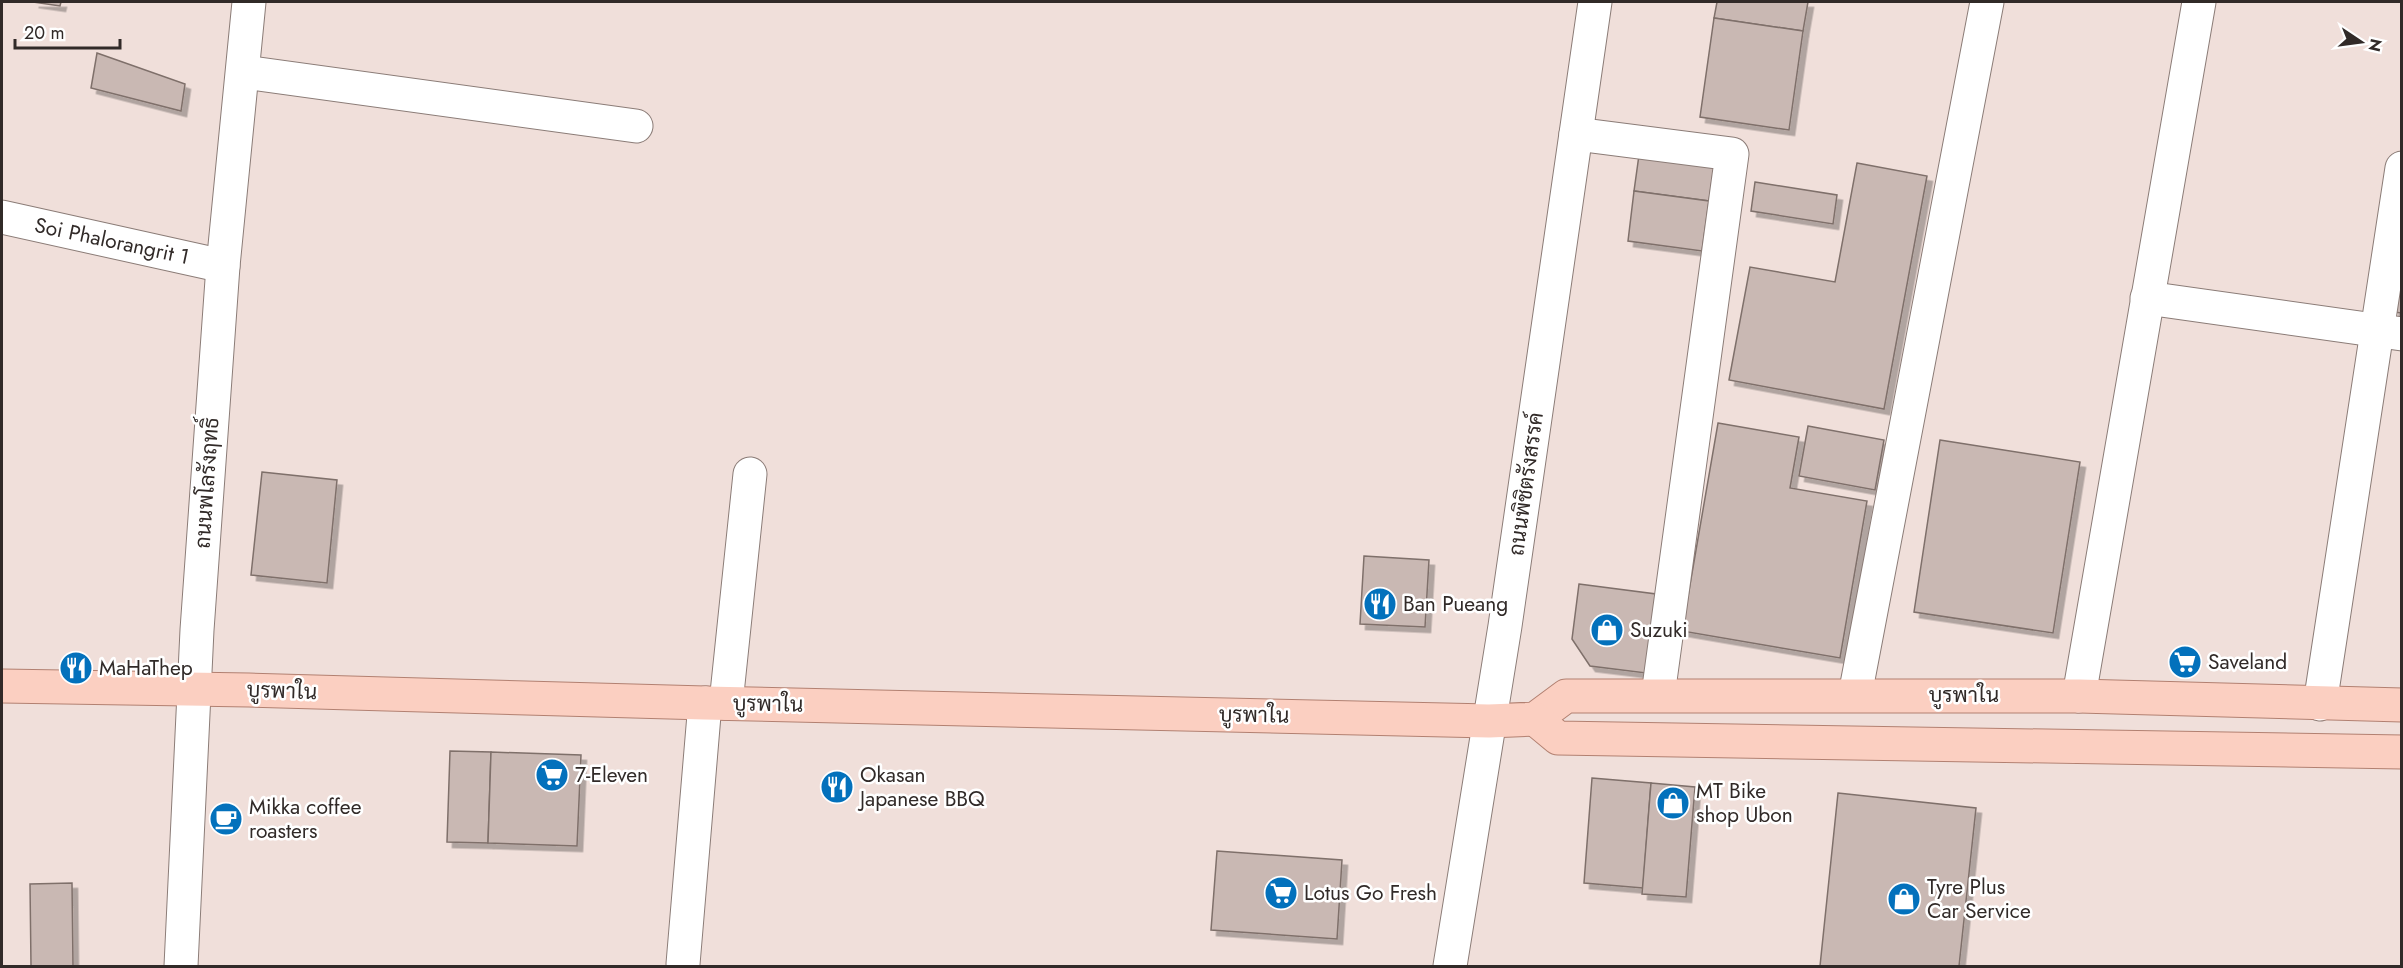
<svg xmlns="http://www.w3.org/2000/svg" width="2403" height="968" viewBox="0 0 2403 968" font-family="Jost,Sarabun,sans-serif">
	<defs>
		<filter id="shadow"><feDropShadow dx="5.5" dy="5.5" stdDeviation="0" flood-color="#0004"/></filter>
	</defs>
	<rect width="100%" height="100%" fill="#f0dfda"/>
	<g fill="#c9b8b3" stroke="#7f706b" stroke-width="1.5" filter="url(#shadow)">
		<path d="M 33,2 L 61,2 L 60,6 Z"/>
		<path d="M 1717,2 L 1808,2 L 1803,31 L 1714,18 Z"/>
		<path d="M 1714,18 L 1803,31 L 1789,130 L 1700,117 Z"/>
		<path d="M 97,53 L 185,84 L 181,111 L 91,88 Z"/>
		<path d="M 1639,155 L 1714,166 L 1709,201 L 1634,191 Z"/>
		<path d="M 1857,163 L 1927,176 L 1884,409 L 1729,380 L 1750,267 L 1835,282 Z"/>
		<path d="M 1755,182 L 1837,195 L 1833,224 L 1751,211 Z"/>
		<path d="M 1634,191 L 1709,201 L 1702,251 L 1628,241 Z"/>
		<path d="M 2402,259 L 2402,313 L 2393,312 Z"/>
		<path d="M 1718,423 L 1799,437 L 1790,488 L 1867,501 L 1840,658 L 1682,631 Z"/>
		<path d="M 1808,426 L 1884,440 L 1875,490 L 1799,476 Z"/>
		<path d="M 1940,440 L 2080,462 L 2053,633 L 1914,612 Z"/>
		<path d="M 262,472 L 337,480 L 327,583 L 251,575 Z"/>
		<path d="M 1364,556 L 1429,560 L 1425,627 L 1360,624 Z"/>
		<path d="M 1579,584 L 1656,594 L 1646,673 L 1590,666 L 1572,639 Z"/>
		<path d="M 450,751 L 491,752 L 488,843 L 447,842 Z"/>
		<path d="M 491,752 L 581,755 L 577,846 L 488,843 Z"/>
		<path d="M 1592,778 L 1651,783 L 1643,888 L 1584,883 Z"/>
		<path d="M 1651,783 L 1695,787 L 1686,897 L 1642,894 Z"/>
		<path d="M 1838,793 L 1976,808 L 1959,966 L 1820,966 Z"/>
		<path d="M 1217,851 L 1342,860 L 1337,939 L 1211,930 Z"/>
		<path d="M 72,883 L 73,966 L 31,966 L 30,884 Z"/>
	</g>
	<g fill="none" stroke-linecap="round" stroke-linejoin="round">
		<g stroke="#8b7c77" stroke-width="35">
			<g id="minor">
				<path d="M 244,72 L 636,126"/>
				<path d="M 1576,134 L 1732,154 L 1658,695"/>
				<path d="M 2,217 L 223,266"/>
				<path d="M 2147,298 L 2402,334"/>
				<path d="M 1855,695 L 1987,2"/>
				<path d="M 2079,696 L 2199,2"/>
				<path d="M 726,703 L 750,474"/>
				<path d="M 2320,704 L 2402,168"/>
				<path d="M 683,964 L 705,703"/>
				<path d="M 181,966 L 197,630 L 223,266 L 249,2"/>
				<path d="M 1450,966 L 1505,626 L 1595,2"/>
			</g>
		</g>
		<g stroke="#b28071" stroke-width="35">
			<g id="major">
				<path d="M 2,686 L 249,690 L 705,703 L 1489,721 L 1535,719 L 1566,696 L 2079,696 L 2402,705"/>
				<path d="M 1535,719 L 1558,738 L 2402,752"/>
			</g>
		</g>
		<use href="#minor" stroke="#fff" stroke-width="33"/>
		<use href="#major" stroke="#fbcfc1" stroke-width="33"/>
	</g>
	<defs>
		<g id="restaurant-disc" transform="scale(1.725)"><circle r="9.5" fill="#0371bc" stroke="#fff"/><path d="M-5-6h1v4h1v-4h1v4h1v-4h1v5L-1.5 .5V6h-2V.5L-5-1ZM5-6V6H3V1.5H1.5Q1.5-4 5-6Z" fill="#fff"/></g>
		<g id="shop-disc" transform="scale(1.725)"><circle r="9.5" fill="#0371bc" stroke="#fff"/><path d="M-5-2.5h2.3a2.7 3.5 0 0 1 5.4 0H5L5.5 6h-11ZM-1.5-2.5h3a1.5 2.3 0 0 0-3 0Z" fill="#fff"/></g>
		<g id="supermarket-disc" transform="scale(1.725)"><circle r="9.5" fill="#0371bc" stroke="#fff"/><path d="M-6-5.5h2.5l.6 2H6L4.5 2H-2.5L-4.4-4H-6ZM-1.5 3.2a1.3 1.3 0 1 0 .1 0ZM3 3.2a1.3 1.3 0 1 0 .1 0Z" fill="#fff"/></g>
		<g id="cafe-disc" transform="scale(1.725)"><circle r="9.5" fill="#0371bc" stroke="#fff"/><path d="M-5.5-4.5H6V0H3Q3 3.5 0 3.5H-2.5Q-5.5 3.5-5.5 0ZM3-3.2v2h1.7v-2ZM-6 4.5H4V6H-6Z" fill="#fff"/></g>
	</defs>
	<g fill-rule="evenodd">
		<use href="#restaurant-disc" x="1380" y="604"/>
		<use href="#shop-disc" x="1607" y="630"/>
		<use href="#supermarket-disc" x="2185" y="662"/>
		<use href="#restaurant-disc" x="76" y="668"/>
		<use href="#supermarket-disc" x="552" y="775"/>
		<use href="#restaurant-disc" x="837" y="787"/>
		<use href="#shop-disc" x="1673" y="803"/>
		<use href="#cafe-disc" x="226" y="819"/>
		<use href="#supermarket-disc" x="1281" y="893"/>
		<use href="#shop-disc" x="1904" y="899"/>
	</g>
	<g text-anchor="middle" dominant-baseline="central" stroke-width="5" stroke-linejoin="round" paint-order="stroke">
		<g font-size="21" fill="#312a28" stroke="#fff">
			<text transform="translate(112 241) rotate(12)">Soi Phalorangrit 1</text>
			<text transform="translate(207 483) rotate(-86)">ถนนพโลรังฤทธิ์</text>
			<text transform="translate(1526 484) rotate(-82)">ถนนพิชิตรังสรรค์</text>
			<text transform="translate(282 691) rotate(2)">บูรพาใน</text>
			<text x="1964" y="695">บูรพาใน</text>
			<text transform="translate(768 704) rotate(1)">บูรพาใน</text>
			<text transform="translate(1254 715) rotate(1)">บูรพาใน</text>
		</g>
		<g font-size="21" fill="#312a28" stroke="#fff" text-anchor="start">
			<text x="1403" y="604">Ban Pueang</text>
			<text x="1630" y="630">Suzuki</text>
			<text x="2208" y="662">Saveland</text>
			<text x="99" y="668">MaHaThep</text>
			<text x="575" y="775">7-Eleven</text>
			<text x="860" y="775">Okasan<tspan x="860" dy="24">Japanese BBQ</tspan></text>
			<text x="1696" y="791">MT Bike<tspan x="1696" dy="24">shop Ubon</tspan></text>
			<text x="249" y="807">Mikka coffee<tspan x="249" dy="24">roasters</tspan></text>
			<text x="1927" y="887">Tyre Plus<tspan x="1927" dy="24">Car Service</tspan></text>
			<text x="1304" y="893">Lotus Go Fresh</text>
		</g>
	</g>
	<rect width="2403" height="968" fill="none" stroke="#312a28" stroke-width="6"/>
	<g transform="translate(2361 42) rotate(103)" stroke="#ffffff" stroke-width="4.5" paint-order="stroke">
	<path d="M0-4.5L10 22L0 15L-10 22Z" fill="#312a28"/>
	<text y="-9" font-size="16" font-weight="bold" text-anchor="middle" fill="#312a28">N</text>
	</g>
	<path d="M15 39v9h105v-9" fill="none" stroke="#312a28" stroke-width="3"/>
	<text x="24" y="39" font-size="18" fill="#312a28" stroke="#ffffff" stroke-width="4.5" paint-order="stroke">20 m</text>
</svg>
